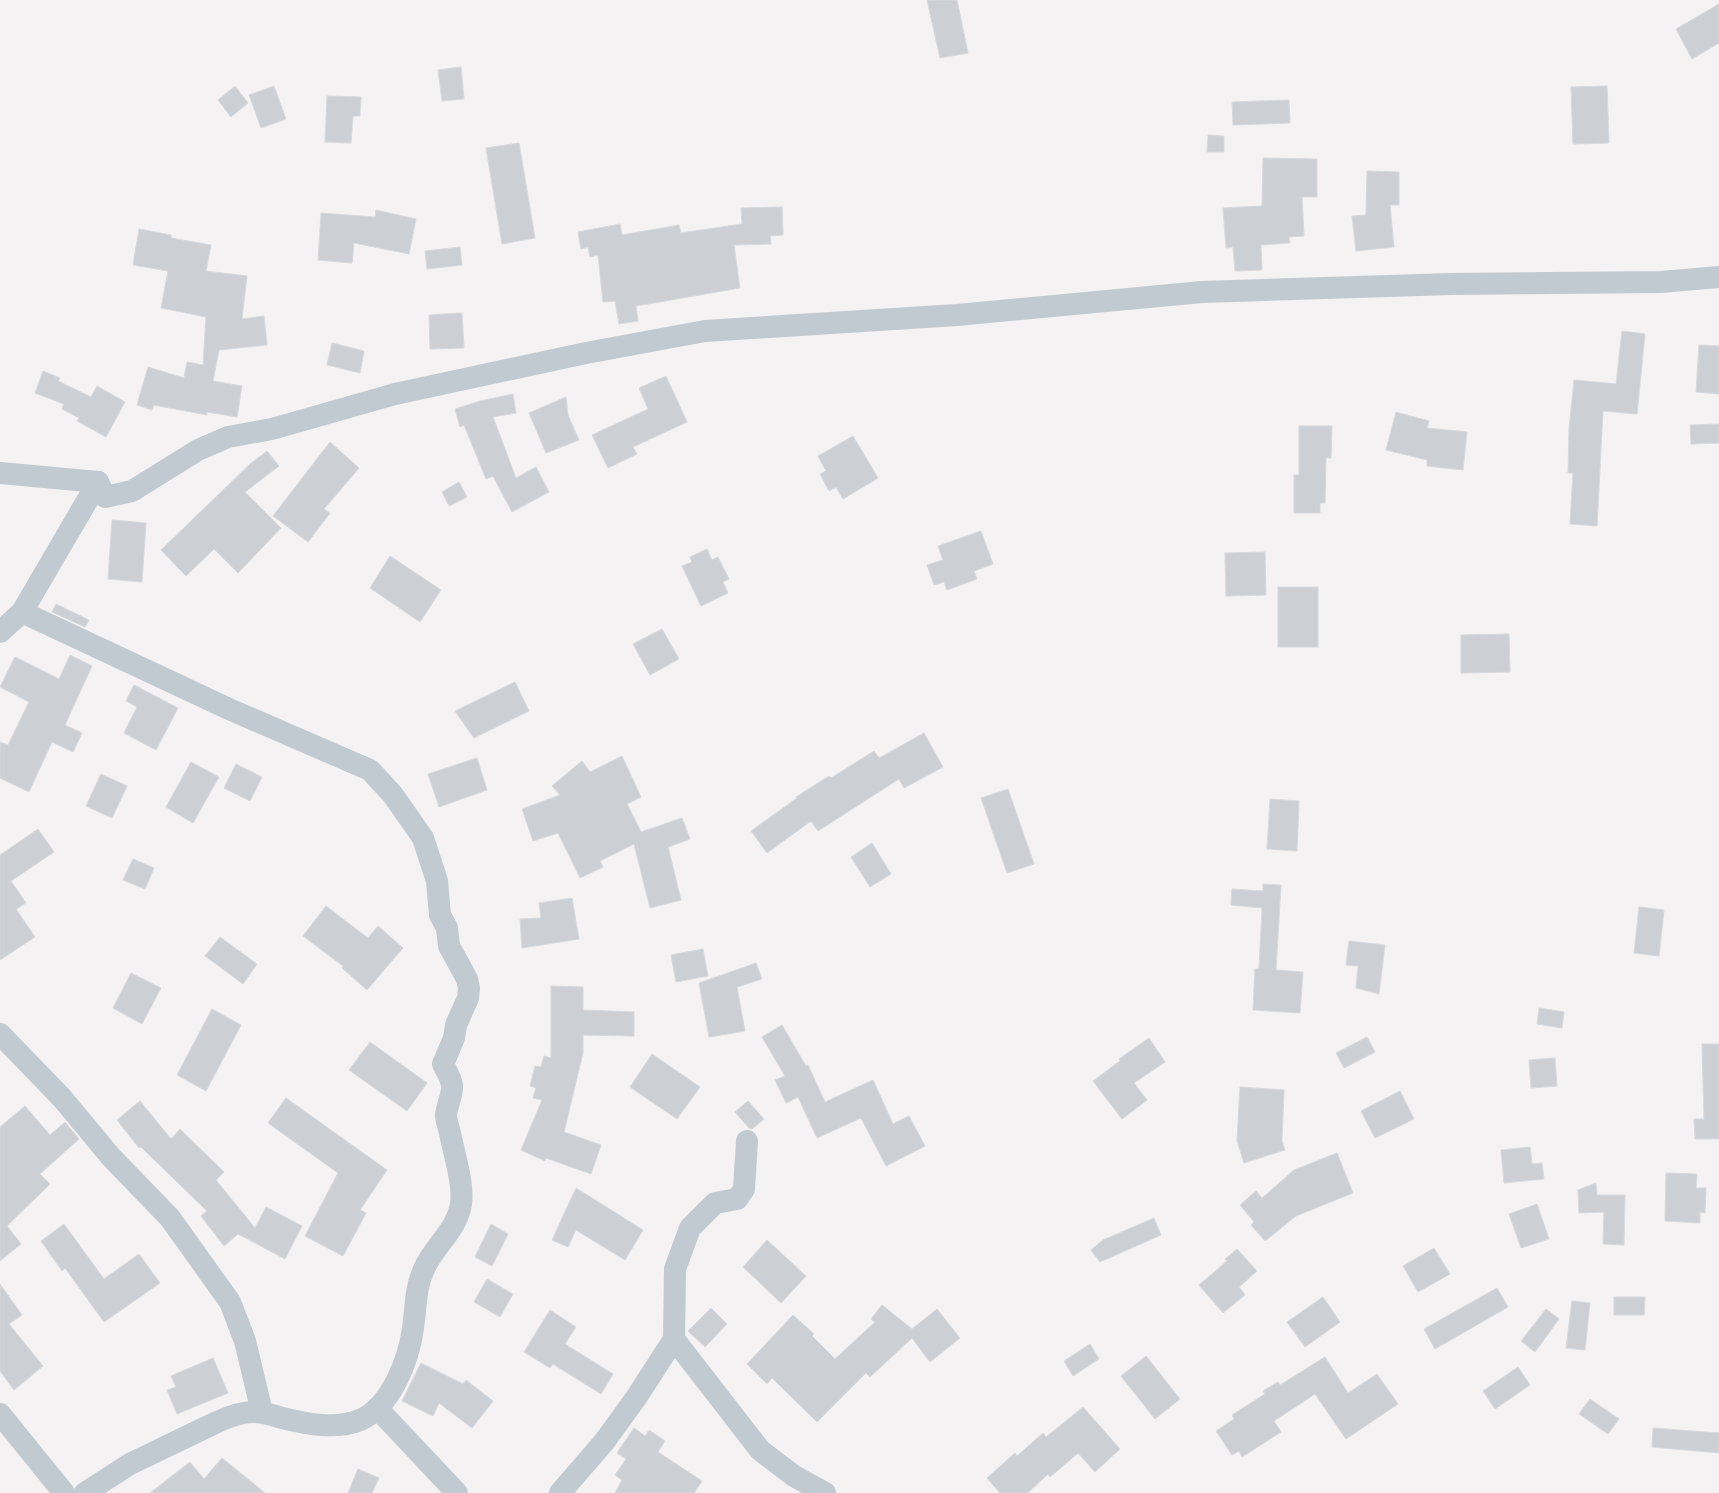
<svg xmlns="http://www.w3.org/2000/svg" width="1719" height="1493" viewBox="0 0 1719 1493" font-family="Commissioner,sans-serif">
	<rect width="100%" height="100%" fill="#f4f2f2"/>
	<g fill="#cccfd4" stroke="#d6d9dd">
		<path d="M 927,0 L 957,0 L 968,53 L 940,58 Z"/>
		<path d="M 1719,4 L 1719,43 L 1692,59 L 1676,29 Z"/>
		<path d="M 461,67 L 464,99 L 442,101 L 438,70 Z"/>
		<path d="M 235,86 L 248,103 L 231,117 L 218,100 Z"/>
		<path d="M 274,86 L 286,119 L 261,128 L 249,95 Z"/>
		<path d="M 1607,86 L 1609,143 L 1573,144 L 1571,87 Z"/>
		<path d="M 327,96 L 361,97 L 360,116 L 353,116 L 351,143 L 325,142 Z"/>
		<path d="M 1289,100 L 1290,123 L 1233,125 L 1232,102 Z"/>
		<path d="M 1208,135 L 1224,136 L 1224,152 L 1207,152 Z"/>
		<path d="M 519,143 L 535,238 L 502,244 L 486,148 Z"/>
		<path d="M 1263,158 L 1317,159 L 1317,197 L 1302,197 L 1304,236 L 1289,237 L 1290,243 L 1261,245 L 1262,270 L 1235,271 L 1233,247 L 1226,248 L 1223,208 L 1262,206 Z"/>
		<path d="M 1367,171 L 1399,172 L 1399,205 L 1390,205 L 1394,247 L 1356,251 L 1352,216 L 1366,215 Z"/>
		<path d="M 782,207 L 783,235 L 770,236 L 771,244 L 734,245 L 740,288 L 636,306 L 638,321 L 619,324 L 615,301 L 603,302 L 598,255 L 590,257 L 588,247 L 581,249 L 578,232 L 620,224 L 622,235 L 679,225 L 681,233 L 742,224 L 741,208 Z"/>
		<path d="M 376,210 L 416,219 L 409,254 L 354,243 L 352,263 L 318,260 L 321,213 L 375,217 Z"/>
		<path d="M 139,229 L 171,235 L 171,238 L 211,245 L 206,271 L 247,276 L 242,319 L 264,316 L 267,345 L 219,350 L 213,381 L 242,386 L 237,417 L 207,412 L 207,415 L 154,405 L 152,410 L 137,405 L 148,367 L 184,378 L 187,362 L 203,365 L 206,317 L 161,308 L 168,271 L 133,265 Z"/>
		<path d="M 460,247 L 462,265 L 427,269 L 425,251 Z"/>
		<path d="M 462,313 L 464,348 L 430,349 L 429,315 Z"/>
		<path d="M 1622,331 L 1645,334 L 1637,414 L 1603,411 L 1597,526 L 1570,524 L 1573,473 L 1568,473 L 1569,429 L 1574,380 L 1616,384 Z"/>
		<path d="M 332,343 L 364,351 L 360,373 L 327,365 Z"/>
		<path d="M 1699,345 L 1719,346 L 1719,394 L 1696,392 Z"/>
		<path d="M 43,371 L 60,378 L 58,381 L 91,397 L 97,386 L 125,402 L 106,437 L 77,421 L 79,418 L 62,409 L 64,404 L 35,393 Z"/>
		<path d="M 666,376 L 687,422 L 633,447 L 637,454 L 608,468 L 592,435 L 648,409 L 639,388 Z"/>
		<path d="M 513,394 L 516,413 L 493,417 L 516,478 L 536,467 L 549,492 L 512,512 L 493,476 L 486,479 L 464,425 L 460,427 L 455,409 L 480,401 Z"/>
		<path d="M 566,397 L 568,415 L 579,440 L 546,453 L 529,413 Z"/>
		<path d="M 1396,412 L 1429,421 L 1427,428 L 1467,432 L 1463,470 L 1427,466 L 1427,460 L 1386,450 Z"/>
		<path d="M 1719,424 L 1719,443 L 1691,444 L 1690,425 Z"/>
		<path d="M 1299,426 L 1332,426 L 1331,458 L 1326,458 L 1325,503 L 1320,503 L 1320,513 L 1294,513 L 1294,475 L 1299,475 Z"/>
		<path d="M 853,436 L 878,478 L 843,499 L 836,487 L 829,491 L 820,474 L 826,471 L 818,456 Z"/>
		<path d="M 330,442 L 359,468 L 324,509 L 330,513 L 308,542 L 273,516 Z"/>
		<path d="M 267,451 L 279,466 L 245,492 L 281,528 L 238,573 L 214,549 L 186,576 L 161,550 L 250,464 Z"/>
		<path d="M 459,482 L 467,497 L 449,506 L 442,492 Z"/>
		<path d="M 112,520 L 146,523 L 142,582 L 108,579 Z"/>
		<path d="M 981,531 L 993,564 L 974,571 L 977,579 L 947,590 L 944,582 L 934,585 L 927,565 L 943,560 L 938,546 Z"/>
		<path d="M 707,549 L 712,560 L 718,557 L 729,579 L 723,582 L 728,593 L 701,606 L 682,566 L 692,562 L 690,557 Z"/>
		<path d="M 1265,552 L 1266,595 L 1226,596 L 1225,553 Z"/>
		<path d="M 390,556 L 441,590 L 420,622 L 370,588 Z"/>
		<rect x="1278" y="587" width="40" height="60"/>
		<path d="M 56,604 L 89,620 L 85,627 L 52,612 Z"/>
		<path d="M 662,629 L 679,659 L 650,675 L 633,644 Z"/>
		<path d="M 1509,634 L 1510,672 L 1461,673 L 1461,635 Z"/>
		<path d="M 70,655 L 92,666 L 65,725 L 82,733 L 73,752 L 52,742 L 29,792 L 0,778 L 0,742 L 8,745 L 29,702 L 0,687 L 15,657 L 59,679 Z"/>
		<path d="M 515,682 L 529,711 L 474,738 L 455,711 Z"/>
		<path d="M 134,685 L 178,708 L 156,750 L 124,733 L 137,707 L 126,701 Z"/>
		<path d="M 924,733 L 943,767 L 904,788 L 899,779 L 818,831 L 811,821 L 767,853 L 751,831 L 797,798 L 796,797 L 829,776 L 831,778 L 874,751 L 879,758 Z"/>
		<path d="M 622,756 L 641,797 L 627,804 L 641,832 L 682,818 L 690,839 L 668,847 L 681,900 L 650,908 L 634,844 L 600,861 L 603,867 L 580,878 L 558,833 L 533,841 L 522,809 L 560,795 L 552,786 L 582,761 L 590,772 Z"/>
		<path d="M 477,758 L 487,790 L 439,807 L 428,774 Z"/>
		<path d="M 191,762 L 219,777 L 193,823 L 166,807 Z"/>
		<path d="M 236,764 L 262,777 L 250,801 L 224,788 Z"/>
		<path d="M 101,774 L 127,786 L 112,818 L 86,806 Z"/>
		<path d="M 1008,789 L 1034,864 L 1007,873 L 981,798 Z"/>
		<path d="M 1270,799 L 1299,801 L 1297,851 L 1267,849 Z"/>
		<path d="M 38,829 L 54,852 L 11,881 L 26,903 L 16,909 L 35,937 L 0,960 L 0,855 Z"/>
		<path d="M 872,843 L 891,874 L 870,887 L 851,857 Z"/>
		<path d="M 133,859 L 154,868 L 145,889 L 123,880 Z"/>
		<path d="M 1263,884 L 1281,885 L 1276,970 L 1303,972 L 1300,1013 L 1253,1010 L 1255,969 L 1259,969 L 1262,908 L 1231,905 L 1232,889 L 1263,891 Z"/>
		<path d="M 572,898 L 579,939 L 522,948 L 520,919 L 541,918 L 539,903 Z"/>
		<path d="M 326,906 L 368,938 L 378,926 L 403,948 L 367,990 L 342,968 L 343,966 L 303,936 Z"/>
		<path d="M 1639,907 L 1664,910 L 1659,956 L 1634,953 Z"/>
		<path d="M 220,937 L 257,964 L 243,984 L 205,956 Z"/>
		<path d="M 1349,941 L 1385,945 L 1379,994 L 1356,988 L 1358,966 L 1346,965 Z"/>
		<path d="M 703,949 L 708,976 L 676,982 L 671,955 Z"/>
		<path d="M 756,963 L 762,979 L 737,987 L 745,1031 L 709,1037 L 699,983 Z"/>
		<path d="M 131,973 L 161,988 L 142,1024 L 113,1008 Z"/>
		<path d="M 551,986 L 583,987 L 583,1010 L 634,1012 L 634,1036 L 583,1035 L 583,1053 L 564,1132 L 601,1145 L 591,1174 L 546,1158 L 545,1161 L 521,1150 L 542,1100 L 533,1098 L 536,1088 L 530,1086 L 535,1066 L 541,1067 L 544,1056 L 551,1058 Z"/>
		<path d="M 1539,1008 L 1564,1012 L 1562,1028 L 1537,1024 Z"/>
		<path d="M 212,1009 L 241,1025 L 206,1091 L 177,1075 Z"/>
		<path d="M 782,1025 L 806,1066 L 808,1065 L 825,1102 L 873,1080 L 893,1124 L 909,1116 L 925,1146 L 886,1166 L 861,1118 L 817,1138 L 798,1097 L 786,1103 L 775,1080 L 785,1076 L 762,1037 Z"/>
		<path d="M 1367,1037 L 1375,1052 L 1344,1068 L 1336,1053 Z"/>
		<path d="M 1149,1038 L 1165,1062 L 1134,1083 L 1147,1100 L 1122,1119 L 1093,1081 L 1120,1061 L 1119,1059 Z"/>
		<path d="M 370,1042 L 427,1083 L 407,1111 L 349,1070 Z"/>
		<path d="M 1702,1044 L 1719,1044 L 1719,1139 L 1695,1139 L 1694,1119 L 1704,1119 Z"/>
		<path d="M 652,1054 L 700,1087 L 677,1119 L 630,1087 Z"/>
		<path d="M 1555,1058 L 1557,1086 L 1531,1088 L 1529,1060 Z"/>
		<path d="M 1240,1087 L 1284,1090 L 1282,1141 L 1285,1150 L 1244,1163 L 1237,1141 Z"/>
		<path d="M 1400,1091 L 1414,1119 L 1375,1138 L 1361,1111 Z"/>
		<path d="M 286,1098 L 387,1170 L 360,1210 L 366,1213 L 343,1256 L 305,1236 L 338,1173 L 268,1123 Z"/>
		<path d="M 140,1101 L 171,1139 L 180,1129 L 224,1172 L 216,1180 L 255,1228 L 266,1207 L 302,1226 L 285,1259 L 238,1234 L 224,1246 L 201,1216 L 207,1211 L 141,1147 L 139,1148 L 117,1120 Z"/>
		<path d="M 748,1101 L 764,1119 L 752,1129 L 749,1128 L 735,1112 Z"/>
		<path d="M 25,1106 L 50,1135 L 65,1122 L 79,1139 L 40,1174 L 50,1184 L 7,1226 L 21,1244 L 0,1261 L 0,1127 Z"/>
		<path d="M 1530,1147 L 1532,1164 L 1542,1163 L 1544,1179 L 1504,1183 L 1501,1150 Z"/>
		<path d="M 1337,1153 L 1353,1193 L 1296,1216 L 1265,1241 L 1251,1225 L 1254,1222 L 1240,1205 L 1256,1191 L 1262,1198 L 1294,1170 Z"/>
		<path d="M 1666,1173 L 1697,1174 L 1696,1188 L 1706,1188 L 1705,1213 L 1700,1212 L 1700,1223 L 1665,1221 Z"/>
		<path d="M 1596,1183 L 1597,1195 L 1625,1195 L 1624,1245 L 1603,1244 L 1604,1212 L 1579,1213 L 1578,1190 Z"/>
		<path d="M 576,1188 L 643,1230 L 625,1260 L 576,1230 L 568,1247 L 552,1240 Z"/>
		<path d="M 1537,1204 L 1549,1239 L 1521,1248 L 1509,1214 Z"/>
		<path d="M 1154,1218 L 1161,1235 L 1100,1262 L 1091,1250 L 1103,1240 Z"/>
		<path d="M 64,1224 L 104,1279 L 139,1254 L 160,1283 L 104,1322 L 65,1268 L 62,1271 L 41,1241 Z"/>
		<path d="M 491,1224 L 508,1234 L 492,1266 L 475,1257 Z"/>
		<path d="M 767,1240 L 806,1276 L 781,1303 L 743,1267 Z"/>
		<path d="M 1434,1248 L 1450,1274 L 1418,1292 L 1403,1266 Z"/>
		<path d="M 1237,1249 L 1257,1271 L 1239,1287 L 1245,1295 L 1223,1313 L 1199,1285 L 1227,1261 L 1225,1259 Z"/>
		<path d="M 487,1279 L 513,1294 L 500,1317 L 474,1302 Z"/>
		<path d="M 0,1284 L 22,1315 L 9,1324 L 43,1366 L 14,1390 L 0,1371 Z"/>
		<path d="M 1497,1288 L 1508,1307 L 1435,1349 L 1424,1329 Z"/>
		<path d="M 1323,1297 L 1340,1322 L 1305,1347 L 1287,1322 Z"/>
		<path d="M 1614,1297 L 1645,1297 L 1644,1315 L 1614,1315 Z"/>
		<path d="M 1572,1301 L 1590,1303 L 1585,1350 L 1566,1348 Z"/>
		<path d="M 882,1305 L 912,1329 L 937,1309 L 960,1338 L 930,1362 L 912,1338 L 870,1377 L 866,1373 L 817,1422 L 772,1378 L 767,1384 L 747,1364 L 793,1315 L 814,1334 L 812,1336 L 835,1359 L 875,1322 L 871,1319 Z"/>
		<path d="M 711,1308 L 727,1324 L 705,1347 L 688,1331 Z"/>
		<path d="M 1546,1309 L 1559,1319 L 1535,1352 L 1521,1341 Z"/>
		<path d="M 550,1310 L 576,1327 L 565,1344 L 613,1374 L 601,1394 L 553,1364 L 550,1368 L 524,1352 Z"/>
		<path d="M 1090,1344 L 1099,1359 L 1073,1376 L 1064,1361 Z"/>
		<path d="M 1146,1356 L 1180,1399 L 1155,1419 L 1121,1376 Z"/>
		<path d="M 1325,1357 L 1348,1393 L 1377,1374 L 1398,1404 L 1346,1439 L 1315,1394 L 1274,1421 L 1281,1432 L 1242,1457 L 1239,1451 L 1232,1455 L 1216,1431 L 1234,1419 L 1232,1415 L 1265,1394 L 1263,1391 L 1278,1382 L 1280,1385 Z"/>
		<path d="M 213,1358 L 228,1393 L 177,1414 L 167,1390 L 176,1387 L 171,1376 Z"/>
		<path d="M 421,1363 L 463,1384 L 466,1380 L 493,1401 L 472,1428 L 439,1403 L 433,1416 L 402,1401 Z"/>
		<path d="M 1518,1367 L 1530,1385 L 1495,1409 L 1483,1391 Z"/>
		<path d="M 1590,1399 L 1619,1419 L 1608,1434 L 1579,1414 Z"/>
		<path d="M 1083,1407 L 1120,1449 L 1095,1472 L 1078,1453 L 1050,1477 L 1048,1474 L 1028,1493 L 1000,1493 L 987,1478 L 1015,1453 L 1017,1456 L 1043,1433 L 1046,1437 Z"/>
		<path d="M 634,1428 L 645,1436 L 649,1430 L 665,1441 L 658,1452 L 702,1481 L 694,1493 L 615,1493 L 622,1480 L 615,1475 L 626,1459 L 617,1453 Z"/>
		<path d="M 1653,1428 L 1719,1433 L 1719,1453 L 1652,1447 Z"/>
		<path d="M 222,1458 L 265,1493 L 150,1493 L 190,1462 L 204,1479 Z"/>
		<path d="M 358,1469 L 379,1478 L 372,1493 L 348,1493 Z"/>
	</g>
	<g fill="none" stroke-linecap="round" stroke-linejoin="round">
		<g stroke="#c1cad1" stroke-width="22">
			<path d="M 0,473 L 98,482 L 105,497 L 132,491 L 198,450 L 228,437 L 272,429 L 395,394 L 586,353 L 705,331 L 957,315 L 1202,292 L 1451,284 L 1661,282 L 1719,277"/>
			<path d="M 0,632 L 22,612"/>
			<path d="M 0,1034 L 62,1098 L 111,1157 L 170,1218 L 230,1302 L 245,1341 L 262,1412"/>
			<path d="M 674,1339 L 760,1450 L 794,1476 L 825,1493"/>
			<path d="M 377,1408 L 457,1493"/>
			<path d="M 0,1414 L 64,1493"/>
			<path d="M 85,1493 L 130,1464 L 217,1422 C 228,1417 241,1412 253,1412 C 263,1412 273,1415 282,1418 C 307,1424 336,1430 360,1420 C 391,1407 409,1359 413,1328 C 416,1308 415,1288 424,1269 C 434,1246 457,1230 461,1204 C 464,1184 454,1154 450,1133 C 449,1128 446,1121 446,1115 C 447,1105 453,1094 452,1085 C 451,1078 446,1070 443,1064 L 454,1038 L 456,1025 L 468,998 L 469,988 L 467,979 L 449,946 L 447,928 L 440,915 L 437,881 L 423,838 L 393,795 L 370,770 L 229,709 L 22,612 L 98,482"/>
			<path d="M 560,1493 L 604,1442 L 636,1398 L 674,1339 L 675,1269 L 690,1228 L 715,1203 L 737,1199 L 744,1189 L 747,1141"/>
		</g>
	</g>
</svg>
